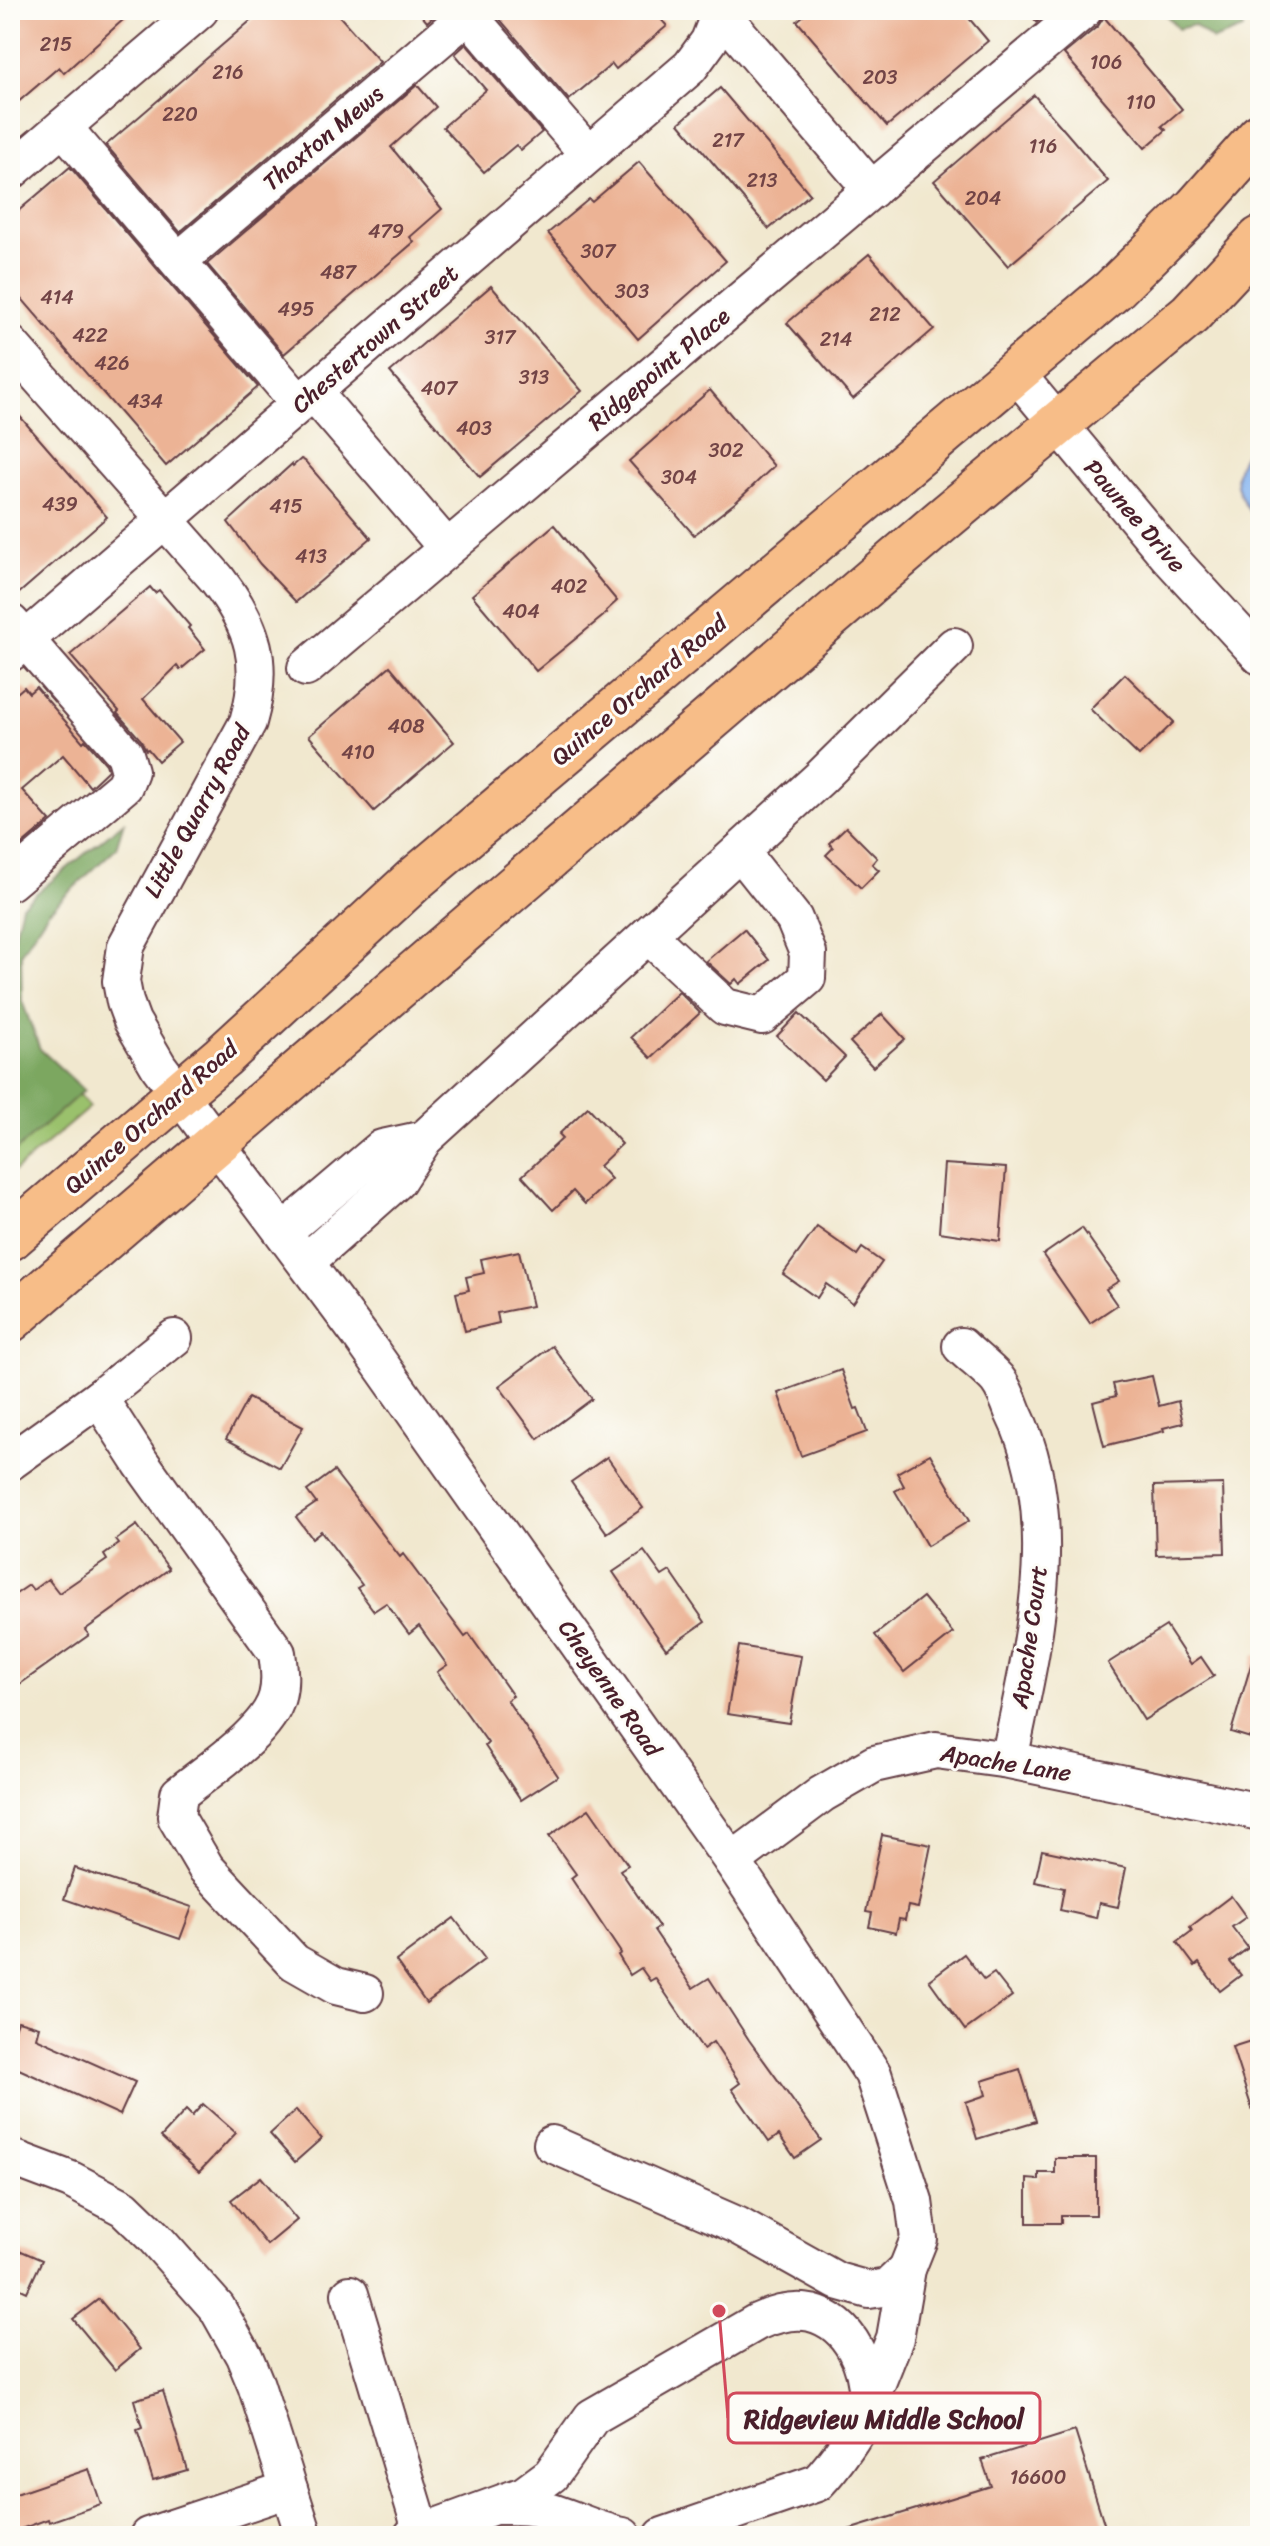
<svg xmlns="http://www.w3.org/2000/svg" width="1270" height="2546" viewBox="0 0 1270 2546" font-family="Sriracha,sans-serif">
	<rect width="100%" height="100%" fill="#fdfcf7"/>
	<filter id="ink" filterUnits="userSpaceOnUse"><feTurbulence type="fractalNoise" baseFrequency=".0125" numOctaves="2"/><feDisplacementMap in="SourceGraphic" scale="16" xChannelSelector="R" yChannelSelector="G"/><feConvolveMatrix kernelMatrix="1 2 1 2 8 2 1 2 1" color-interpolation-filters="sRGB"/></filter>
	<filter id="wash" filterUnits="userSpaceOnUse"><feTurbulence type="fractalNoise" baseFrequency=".006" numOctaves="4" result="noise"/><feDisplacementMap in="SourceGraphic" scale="32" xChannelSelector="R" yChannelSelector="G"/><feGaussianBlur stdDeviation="1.8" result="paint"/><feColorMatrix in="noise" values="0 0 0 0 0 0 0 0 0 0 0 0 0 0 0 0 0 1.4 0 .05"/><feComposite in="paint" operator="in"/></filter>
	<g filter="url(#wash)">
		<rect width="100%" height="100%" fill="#f1e8cf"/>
		<path fill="#9ac16c" stroke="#72704c" stroke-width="2" d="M 10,1017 L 90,1107 L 10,1175 Z"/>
		<g fill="#7ba760" stroke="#626346" stroke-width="2">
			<path d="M 1162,10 L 1244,10 L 1243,29 L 1213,40 L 1194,25 L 1178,29 Z"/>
			<path d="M 124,822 L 116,848 L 48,912 L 21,953 L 22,1001 L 40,1049 L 84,1090 L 10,1156 L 10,955 L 22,905 Z"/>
		</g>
		<path fill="#84b3ef" stroke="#67698d" stroke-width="2" d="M 1260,430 L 1260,528 C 1229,480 1228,478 1260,430 Z"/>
		<g id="blocks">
			<g fill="#ecb395">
				<path d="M 10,10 L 134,10 L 64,73 L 59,67 L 10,109 Z"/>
				<path d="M 263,10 L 334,10 L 380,62 L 180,232 L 106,145 Z"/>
				<path d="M 417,10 L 441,10 L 427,22 Z"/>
				<path d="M 492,10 L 653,10 L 667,26 L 616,69 L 612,64 L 569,100 Z"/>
				<path d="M 810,10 L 962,10 L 988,41 L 887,126 L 797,21 Z"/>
				<path d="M 1026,10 L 1051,10 L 1037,22 Z"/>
				<path d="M 1104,17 L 1182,109 L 1162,126 L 1166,130 L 1145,148 L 1064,54 L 1098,26 Z"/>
				<path d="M 466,44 L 542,132 L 521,150 L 516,145 L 484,172 L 443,127 L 486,90 L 455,54 Z"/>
				<path d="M 417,85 L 436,107 L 391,147 L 442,209 L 410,237 L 414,242 L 284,354 L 207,264 Z"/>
				<path d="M 720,88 L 810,194 L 769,229 L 679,123 Z"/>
				<path d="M 1034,95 L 1108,181 L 1008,266 L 934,181 Z"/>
				<path d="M 639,162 L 726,261 L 638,339 L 548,233 L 589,199 L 592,202 Z"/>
				<path d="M 70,167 L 258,387 L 166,466 L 10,285 L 10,218 Z"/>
				<path d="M 869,254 L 934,329 L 853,399 L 787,323 Z"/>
				<path d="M 491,286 L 582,391 L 480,477 L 390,372 Z"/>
				<path d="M 710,390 L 774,466 L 736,502 L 694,535 L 629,461 Z"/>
				<path d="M 10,405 L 107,517 L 10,601 Z"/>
				<path d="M 301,459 L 305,461 L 371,538 L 296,602 L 260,564 L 228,522 L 292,464 L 293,466 Z"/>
				<path d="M 554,525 L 617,601 L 606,611 L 607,613 L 536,671 L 472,595 Z"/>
				<path d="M 150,587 L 155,593 L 159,590 L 190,626 L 188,628 L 205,649 L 180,670 L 177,666 L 143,699 L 180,742 L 158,761 L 148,749 L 146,750 L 141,740 L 117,713 L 119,711 L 70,655 Z"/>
				<path d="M 390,666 L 454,742 L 374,811 L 309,736 Z"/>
				<path d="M 1125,674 L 1174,722 L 1139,756 L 1090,709 Z"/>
				<path d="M 24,687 L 29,693 L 36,687 L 83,742 L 85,740 L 106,764 L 108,770 L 90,787 L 63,755 L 22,790 L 50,821 L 10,855 L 10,699 Z"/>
				<path d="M 846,827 L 877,858 L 872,864 L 879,870 L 861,888 L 826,855 L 833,848 L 829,843 Z"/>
				<path d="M 744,929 L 769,960 L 740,984 L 736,979 L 731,984 L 706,961 Z"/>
				<path d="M 679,992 L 700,1013 L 651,1058 L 631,1037 Z"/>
				<path d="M 799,1013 L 845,1057 L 823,1080 L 777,1036 Z"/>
				<path d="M 882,1014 L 905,1039 L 873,1067 L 850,1042 Z"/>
				<path d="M 588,1107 L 622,1144 L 599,1166 L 611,1179 L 585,1204 L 573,1191 L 553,1210 L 522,1176 L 563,1138 L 559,1134 Z"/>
				<path d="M 944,1164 L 1006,1168 L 1000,1241 L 939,1232 Z"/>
				<path d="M 817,1227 L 857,1255 L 862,1248 L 882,1262 L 853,1303 L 826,1284 L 817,1298 L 783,1274 Z"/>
				<path d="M 1082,1228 L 1119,1281 L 1106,1289 L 1117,1305 L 1090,1323 L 1043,1255 Z"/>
				<path d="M 519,1251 L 532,1306 L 497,1313 L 499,1323 L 465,1331 L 456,1293 L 469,1290 L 466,1277 L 484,1273 L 481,1259 Z"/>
				<path d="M 552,1346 L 592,1399 L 538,1439 L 499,1386 Z"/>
				<path d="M 841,1370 L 855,1409 L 858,1408 L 867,1432 L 801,1456 L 778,1393 Z"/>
				<path d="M 1152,1376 L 1159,1406 L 1178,1401 L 1183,1423 L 1163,1428 L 1164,1431 L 1104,1446 L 1093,1402 L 1116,1396 L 1113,1384 Z"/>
				<path d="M 248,1398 L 303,1427 L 280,1468 L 226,1439 Z"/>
				<path d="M 930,1454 L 969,1521 L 927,1546 L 895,1491 L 904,1486 L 897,1473 Z"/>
				<path d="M 607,1457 L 643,1508 L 607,1533 L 571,1482 Z"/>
				<path d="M 334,1471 L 400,1557 L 403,1554 L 465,1637 L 469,1634 L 513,1696 L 507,1700 L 558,1776 L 521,1800 L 485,1746 L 488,1743 L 437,1672 L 447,1665 L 419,1626 L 409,1634 L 386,1603 L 374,1611 L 357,1588 L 362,1585 L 321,1531 L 312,1538 L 296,1517 L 316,1503 L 307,1491 Z"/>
				<path d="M 1223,1484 L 1225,1553 L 1156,1555 L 1154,1486 Z"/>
				<path d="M 137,1525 L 169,1569 L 85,1630 L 89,1635 L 10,1691 L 10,1598 L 29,1585 L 33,1590 L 48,1579 L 59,1593 L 107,1560 L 104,1555 L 119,1544 L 116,1540 Z"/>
				<path d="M 644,1551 L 662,1576 L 670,1571 L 705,1622 L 666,1649 L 613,1572 Z"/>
				<path d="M 923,1597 L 953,1633 L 904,1672 L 875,1635 Z"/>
				<path d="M 1166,1626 L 1191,1664 L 1201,1657 L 1214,1676 L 1144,1720 L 1108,1663 Z"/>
				<path d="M 739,1646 L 801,1656 L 789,1723 L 727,1714 Z"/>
				<path d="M 1254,1655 L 1260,1656 L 1260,1741 L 1231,1732 Z"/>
				<path d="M 589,1809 L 628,1865 L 620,1870 L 659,1927 L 654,1930 L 693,1988 L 709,1978 L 749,2040 L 821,2140 L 795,2158 L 779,2135 L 769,2142 L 732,2089 L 740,2083 L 713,2042 L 703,2049 L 655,1978 L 650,1981 L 641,1968 L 630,1975 L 618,1955 L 621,1953 L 571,1878 L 576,1874 L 549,1836 Z"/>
				<path d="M 882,1835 L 931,1845 L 918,1908 L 908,1906 L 905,1920 L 899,1919 L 896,1933 L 869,1927 L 872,1913 L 866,1912 Z"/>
				<path d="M 1042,1850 L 1126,1868 L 1118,1907 L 1099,1903 L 1096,1918 L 1060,1910 L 1064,1888 L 1035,1882 Z"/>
				<path d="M 75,1868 L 192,1907 L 180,1939 L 64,1899 Z"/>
				<path d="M 1231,1896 L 1246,1917 L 1232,1927 L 1248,1948 L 1230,1962 L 1241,1975 L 1220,1991 L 1199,1963 L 1195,1966 L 1177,1942 L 1192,1931 L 1190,1927 Z"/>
				<path d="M 454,1918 L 485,1959 L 426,2003 L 396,1961 Z"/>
				<path d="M 964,1954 L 984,1980 L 994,1973 L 1012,1996 L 965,2030 L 929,1980 Z"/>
				<path d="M 18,2021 L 39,2027 L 36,2038 L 135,2082 L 120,2115 L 10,2065 L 10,2044 Z"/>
				<path d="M 1260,2038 L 1260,2117 L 1255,2118 L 1232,2047 Z"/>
				<path d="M 1020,2069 L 1036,2121 L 977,2139 L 966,2102 L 986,2095 L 982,2081 Z"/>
				<path d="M 203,2104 L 236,2133 L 199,2172 L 161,2137 L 186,2110 L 192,2116 Z"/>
				<path d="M 296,2110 L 321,2139 L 295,2162 L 270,2134 Z"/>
				<path d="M 1055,2158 L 1096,2158 L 1096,2215 L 1061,2215 L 1061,2223 L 1027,2223 L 1027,2179 L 1039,2180 L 1039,2173 L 1055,2173 Z"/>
				<path d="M 261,2177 L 297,2220 L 267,2245 L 231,2200 Z"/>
				<path d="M 10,2246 L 42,2260 L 27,2292 L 10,2284 Z"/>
				<path d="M 99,2299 L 140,2349 L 115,2370 L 73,2319 Z"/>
				<path d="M 163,2391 L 187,2470 L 153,2480 L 137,2430 L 142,2428 L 134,2400 Z"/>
				<path d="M 1075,2431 L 1108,2536 L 846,2536 L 845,2531 L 991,2486 L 982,2460 Z"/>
				<path d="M 89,2469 L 101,2504 L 49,2522 L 48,2519 L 10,2533 L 10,2496 Z"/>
			</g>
		</g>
	</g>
	<g filter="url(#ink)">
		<use href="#blocks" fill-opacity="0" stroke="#633d44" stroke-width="2"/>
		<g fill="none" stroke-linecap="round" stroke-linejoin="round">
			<g stroke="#633d44" stroke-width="40">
				<g id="minor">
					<path d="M 464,10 L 588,154"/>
					<path d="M 720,12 L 872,190"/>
					<path d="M 63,127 L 299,403"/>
					<path d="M 10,172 L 200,10"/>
					<path d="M 178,261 L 468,15"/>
					<path d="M 10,344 L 217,579 C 254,627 265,663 248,722 L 126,946 L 121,981 L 125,1002 L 132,1021 L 159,1067 L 361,1337 L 732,1861 L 873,2074 L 914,2201 L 919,2239 L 907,2269 L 895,2338 L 867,2408"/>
					<path d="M 1015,372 L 1167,555 L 1260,656"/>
					<path d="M 313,392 L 447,548"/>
					<path d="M 10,653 L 690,67 L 709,41 L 721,10"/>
					<path d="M 306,668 L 1084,10"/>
					<path d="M 10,882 L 124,786 L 130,771 L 125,754 L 11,623"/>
					<path d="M 648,935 L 725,1007 L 762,1016 L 807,978 L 808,953 L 794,919 L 740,851"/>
					<path d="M 284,1231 L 382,1148 L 424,1139"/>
					<path d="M 307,1261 L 397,1181 L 424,1139 L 820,778 L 954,646"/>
					<path d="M 961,1346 C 972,1357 986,1367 997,1379 C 1004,1388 1009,1401 1013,1412 C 1066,1520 1032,1648 1009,1760"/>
					<path d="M 99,1398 L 141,1463 L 277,1653 C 279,1668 281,1682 277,1697 C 268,1732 207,1771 179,1794 L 176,1817 L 206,1868 L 294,1962 L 336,1986 L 365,1993"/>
					<path d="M 10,1462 L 99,1398 L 174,1338"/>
					<path d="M 732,1861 L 822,1794 L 874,1764 L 936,1750 L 1009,1760 L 1260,1812"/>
					<path d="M 552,2144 L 737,2225 L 837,2281 L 869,2290 L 888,2287 L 907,2269"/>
					<path d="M 10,2157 L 71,2180 L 124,2208 L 154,2237 L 217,2308 L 244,2356 L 256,2385 L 304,2536"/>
					<path d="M 350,2294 L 423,2536"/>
					<path d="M 498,2506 C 511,2506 525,2505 537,2508 C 567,2515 593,2530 623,2536"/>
					<path d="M 148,2536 L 289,2489"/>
					<path d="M 412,2536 L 524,2495 L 551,2475 L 592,2417 L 757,2322 C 773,2315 792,2309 811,2313 C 851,2323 870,2368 867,2406 C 865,2424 830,2470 817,2483 L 663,2536"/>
				</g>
			</g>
			<g stroke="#633d44" stroke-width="48">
				<g id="major">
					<path d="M 10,1238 L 222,1057 L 415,879 L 1113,290 L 1196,208 L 1260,136"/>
					<path d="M 10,1320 L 939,523 L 1190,314 L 1260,239"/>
				</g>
			</g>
			<use href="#minor" stroke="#fff" stroke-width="36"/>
			<use href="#major" stroke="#f7bd88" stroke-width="44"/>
		</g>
	</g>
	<g text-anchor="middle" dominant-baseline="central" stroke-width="6" stroke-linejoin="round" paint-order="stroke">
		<g font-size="20" fill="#724446">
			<text x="56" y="44">215</text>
			<text x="1106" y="62">106</text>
			<text x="228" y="72">216</text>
			<text x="880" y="77">203</text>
			<text x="1141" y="102">110</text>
			<text x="180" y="114">220</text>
			<text x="728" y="140">217</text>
			<text x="1043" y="146">116</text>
			<text x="762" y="180">213</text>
			<text x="983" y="198">204</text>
			<text x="386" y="231">479</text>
			<text x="598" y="251">307</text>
			<text x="338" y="272">487</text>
			<text x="632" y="291">303</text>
			<text x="57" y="297">414</text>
			<text x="296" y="309">495</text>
			<text x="885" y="314">212</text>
			<text x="90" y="335">422</text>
			<text x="500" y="337">317</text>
			<text x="836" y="339">214</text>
			<text x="112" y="363">426</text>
			<text x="534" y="377">313</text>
			<text x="439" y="388">407</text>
			<text x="145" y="401">434</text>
			<text x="474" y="428">403</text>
			<text x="726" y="450">302</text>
			<text x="679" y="477">304</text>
			<text x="60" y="504">439</text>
			<text x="286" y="506">415</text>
			<text x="311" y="556">413</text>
			<text x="569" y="586">402</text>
			<text x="521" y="611">404</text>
			<text x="406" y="726">408</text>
			<text x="358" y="752">410</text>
			<text x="1038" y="2477">16600</text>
		</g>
		<g font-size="24" fill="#4a1f2b" stroke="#fdfcf7">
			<text transform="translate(323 138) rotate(-40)">Thaxton Mews</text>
			<text transform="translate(375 339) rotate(-41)">Chestertown Street</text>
			<text transform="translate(659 369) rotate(-40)">Ridgepoint Place</text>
			<text transform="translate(1135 516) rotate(49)">Pawnee Drive</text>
			<text transform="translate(639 690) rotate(-40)">Quince Orchard Road</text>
			<text transform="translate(197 811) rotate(-61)">Little Quarry Road</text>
			<text transform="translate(151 1117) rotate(-41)">Quince Orchard Road</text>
			<text transform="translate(1029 1637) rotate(-82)">Apache Court</text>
			<text transform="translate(610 1688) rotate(55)">Cheyenne Road</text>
			<text transform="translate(1006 1763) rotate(9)">Apache Lane</text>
		</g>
	</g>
	<path fill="none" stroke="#d1495b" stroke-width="3" d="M719 2311L728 2418"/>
	<circle fill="#d1495b" stroke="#fdfcf7" stroke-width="3" cx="719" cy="2311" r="8"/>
	<rect fill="#fdfcf7" stroke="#d1495b" stroke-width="3" x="728" y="2393" width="312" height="50" rx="8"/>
	<g font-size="26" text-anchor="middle" font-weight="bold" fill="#4a1f2b">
		<text x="884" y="2428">Ridgeview Middle School</text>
	</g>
	<rect width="1270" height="2546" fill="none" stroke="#fdfcf7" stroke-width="40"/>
</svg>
